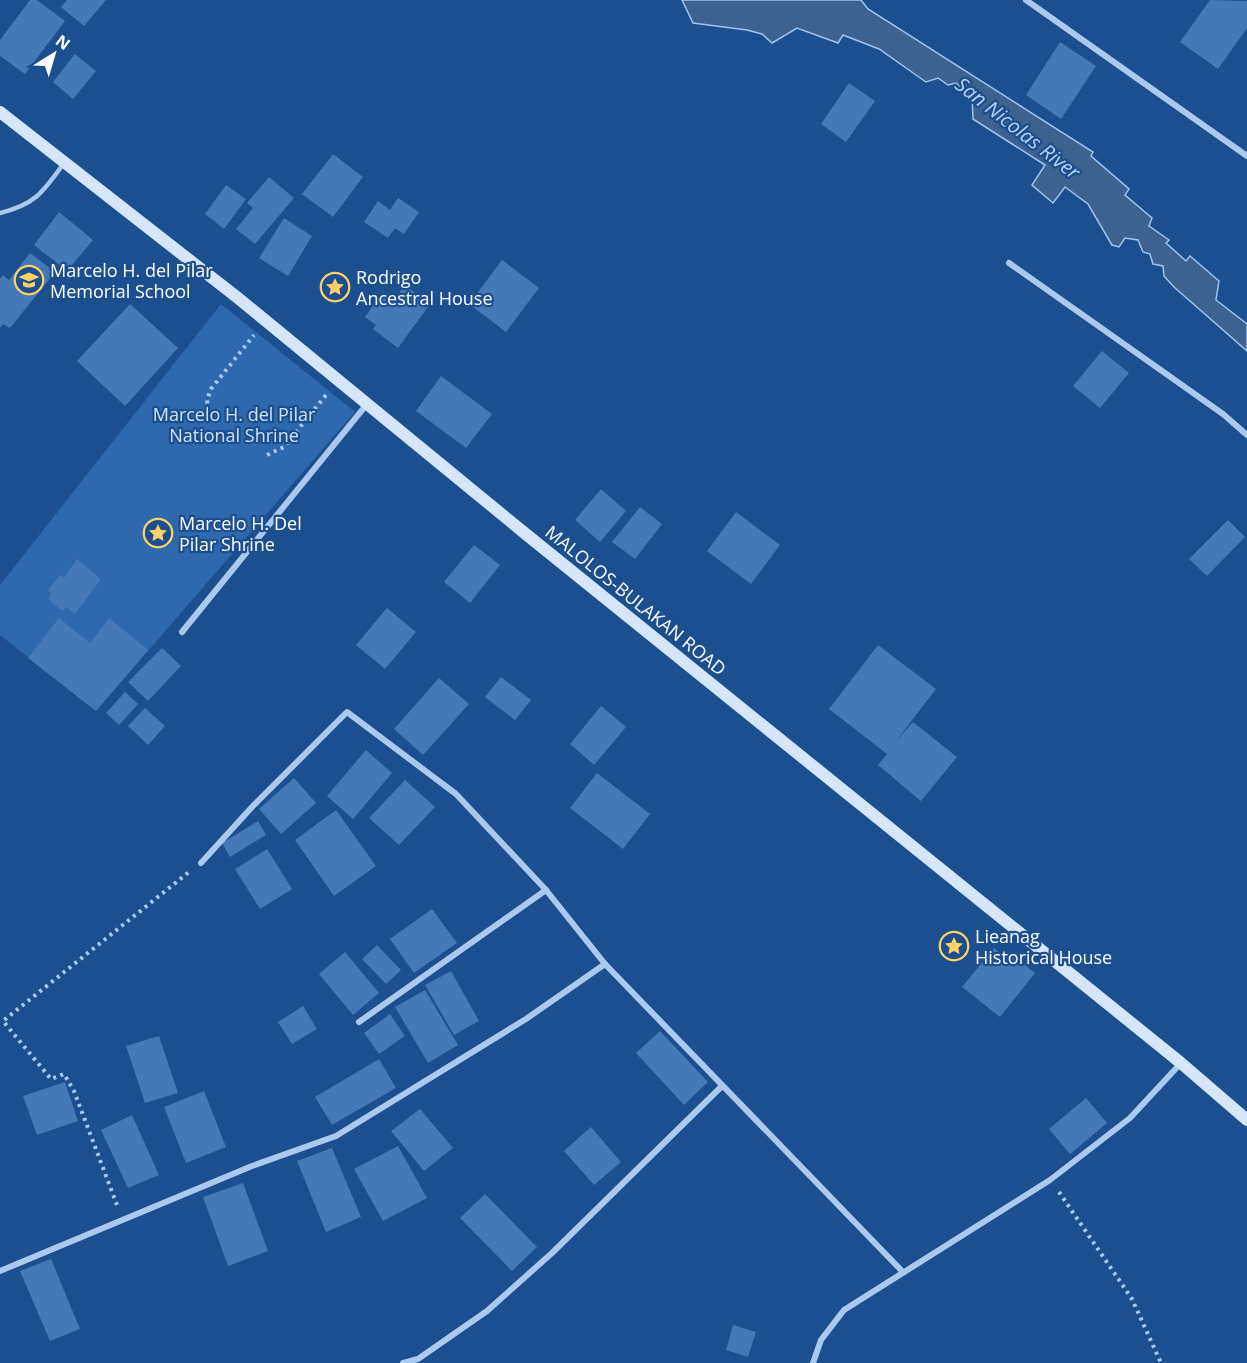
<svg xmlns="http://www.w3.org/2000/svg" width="1247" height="1363" viewBox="0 0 1247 1363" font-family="'Open Sans',sans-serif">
	<rect width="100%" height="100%" fill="#1b4f8f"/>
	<path fill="#2e69ad" d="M 221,304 L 355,412 L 96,711 L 0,635 L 0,585 Z"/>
	<path fill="#3c6290" stroke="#9cc4f0" stroke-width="1.5" d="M 682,0 L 861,0 L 868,9 L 1093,152 L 1091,156 L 1129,189 L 1125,195 L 1152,218 L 1149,226 L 1169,240 L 1166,243 L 1186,261 L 1190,256 L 1219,281 L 1216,300 L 1247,324 L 1247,351 L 1174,287 L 1164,276 L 1163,266 L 1153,264 L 1150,254 L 1143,252 L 1138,240 L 1125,238 L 1119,247 L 1112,245 L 1088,204 L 1065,187 L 1053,203 L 1032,185 L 1045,165 L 973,119 L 972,96 L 956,83 L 948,85 L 938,78 L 926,82 L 879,49 L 843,35 L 838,43 L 797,28 L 772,43 L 762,34 L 747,30 L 693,23 Z"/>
	<g fill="#4478b7">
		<path d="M 30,0 L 37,0 L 65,21 L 25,74 L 0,56 L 0,40 Z"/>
		<path d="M 67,0 L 106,0 L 84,26 L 61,7 Z"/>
		<path d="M 1210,0 L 1247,1 L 1247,28 L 1218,69 L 1180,42 Z"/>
		<path d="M 1060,42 L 1096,66 L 1061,119 L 1026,95 Z"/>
		<path d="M 75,54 L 96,71 L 73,99 L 53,82 Z"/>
		<path d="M 849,83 L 875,101 L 846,142 L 821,124 Z"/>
		<path d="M 333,154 L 363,177 L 333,217 L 302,194 Z"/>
		<path d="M 269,177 L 294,198 L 255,244 L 236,229 L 253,208 L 247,203 Z"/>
		<path d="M 226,185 L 246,199 L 224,229 L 205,214 Z"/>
		<path d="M 398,198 L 419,212 L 404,234 L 395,228 L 388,238 L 364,222 L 378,201 L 390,210 Z"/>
		<path d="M 59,212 L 93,240 L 67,271 L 34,245 Z"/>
		<path d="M 284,218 L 312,236 L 288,276 L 259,258 Z"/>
		<path d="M 30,253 L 55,272 L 10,328 L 3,324 L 0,328 L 0,279 L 3,275 L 9,280 Z"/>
		<path d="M 502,260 L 539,288 L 506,332 L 469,304 Z"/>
		<path d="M 405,285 L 430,304 L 398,348 L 373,329 L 376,325 L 365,317 L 383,292 L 394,300 Z"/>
		<path d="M 130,304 L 178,348 L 125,406 L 77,361 Z"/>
		<path d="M 1102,351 L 1129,373 L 1100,408 L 1073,386 Z"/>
		<path d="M 441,376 L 492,414 L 466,448 L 416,411 Z"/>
		<path d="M 601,489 L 626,511 L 600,542 L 575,520 Z"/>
		<path d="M 640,507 L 662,524 L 635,559 L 612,542 Z"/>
		<path d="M 736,512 L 780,545 L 751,584 L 707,551 Z"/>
		<path d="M 1228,520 L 1245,537 L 1207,576 L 1189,559 Z"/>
		<path d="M 474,545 L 500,565 L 470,603 L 444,582 Z"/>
		<path d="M 77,559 L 101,579 L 75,614 L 66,607 L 62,611 L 49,600 L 51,594 L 48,590 L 60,575 L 64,578 Z"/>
		<path d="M 387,608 L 416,632 L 385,669 L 356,645 Z"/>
		<path d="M 59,618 L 90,643 L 109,618 L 148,650 L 96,711 L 28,658 Z"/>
		<path d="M 878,645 L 936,689 L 896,741 L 913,722 L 957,757 L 921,801 L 878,765 L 887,754 L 829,709 Z"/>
		<path d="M 162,648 L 181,666 L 148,701 L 128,682 Z"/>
		<path d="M 501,677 L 531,700 L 515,720 L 485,697 Z"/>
		<path d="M 439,678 L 469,704 L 423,755 L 394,729 Z"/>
		<path d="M 125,692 L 138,704 L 119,725 L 106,713 Z"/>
		<path d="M 601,706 L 626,727 L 594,765 L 570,744 Z"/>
		<path d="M 145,708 L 165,726 L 148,745 L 128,726 Z"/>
		<path d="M 366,750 L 392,773 L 353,819 L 327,796 Z"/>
		<path d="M 597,773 L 650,814 L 623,849 L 570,808 Z"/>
		<path d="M 294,778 L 316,803 L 281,834 L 259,809 Z"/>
		<path d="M 405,780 L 435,807 L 399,845 L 369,818 Z"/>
		<path d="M 336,810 L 376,866 L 334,896 L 295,840 Z"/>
		<path d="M 258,821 L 266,835 L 230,857 L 222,843 Z"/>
		<path d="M 267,849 L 292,889 L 260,909 L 235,869 Z"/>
		<path d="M 432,909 L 457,943 L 414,973 L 390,939 Z"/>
		<path d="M 377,945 L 401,970 L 386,984 L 362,959 Z"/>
		<path d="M 994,948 L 1005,957 L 1009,952 L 1035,973 L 1000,1017 L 962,987 Z"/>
		<path d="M 345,952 L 379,993 L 353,1015 L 319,974 Z"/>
		<path d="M 451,971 L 479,1021 L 454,1035 L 425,985 Z"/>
		<path d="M 425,990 L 458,1045 L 428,1063 L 395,1007 Z"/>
		<path d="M 303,1006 L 317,1029 L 292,1044 L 278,1022 Z"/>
		<path d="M 390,1014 L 405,1036 L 379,1054 L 364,1033 Z"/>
		<path d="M 660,1031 L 708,1082 L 684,1105 L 636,1053 Z"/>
		<path d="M 159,1036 L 178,1093 L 145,1103 L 126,1046 Z"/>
		<path d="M 379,1059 L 396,1088 L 332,1125 L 315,1097 Z"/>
		<path d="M 65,1082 L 78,1121 L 37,1135 L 23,1096 Z"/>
		<path d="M 204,1091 L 226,1147 L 186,1163 L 164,1107 Z"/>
		<path d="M 1086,1098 L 1107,1123 L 1070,1154 L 1049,1129 Z"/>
		<path d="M 420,1109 L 453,1148 L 424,1171 L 391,1131 Z"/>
		<path d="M 132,1115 L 159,1175 L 128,1188 L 101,1130 Z"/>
		<path d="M 591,1127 L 621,1162 L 594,1185 L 564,1151 Z"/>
		<path d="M 398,1146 L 427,1198 L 383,1221 L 354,1169 Z"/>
		<path d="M 332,1148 L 361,1217 L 326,1232 L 297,1161 Z"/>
		<path d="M 243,1183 L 268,1251 L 228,1266 L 203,1197 Z"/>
		<path d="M 485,1194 L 537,1247 L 512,1271 L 460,1218 Z"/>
		<path d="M 51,1259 L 80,1329 L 50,1341 L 20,1271 Z"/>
		<path d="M 733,1325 L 756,1332 L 748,1357 L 726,1350 Z"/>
	</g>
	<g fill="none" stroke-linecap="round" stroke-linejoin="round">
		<g stroke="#a9c9ee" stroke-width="4" stroke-dasharray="3 4.5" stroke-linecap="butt">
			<path d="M 208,411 L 207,400 L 211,389 L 254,335"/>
			<path d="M 267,455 L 284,447 L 326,395"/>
			<path d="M 1059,1192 L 1132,1299 L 1161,1363"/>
			<path d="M 117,1205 L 74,1091 L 64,1074 L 51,1079 L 3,1021 L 189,872"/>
		</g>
		<path stroke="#a9c9ee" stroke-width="4.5" d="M 0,213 C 36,204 43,192 64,163"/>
		<g stroke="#a9c9ee" stroke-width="6">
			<path d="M 1026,0 L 1247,156"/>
			<path d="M 1009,263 L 1223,414 L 1247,435"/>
			<path d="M 182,632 L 367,404"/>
			<path d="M 201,863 L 252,807 L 347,712 L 456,794 L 546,890 L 605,964 L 902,1271"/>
			<path d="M 359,1022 L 546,890"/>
			<path d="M 0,1271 L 252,1166 L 336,1136 L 526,1019 L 605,964"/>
			<path d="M 403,1363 L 418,1359 L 487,1311 L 552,1253 L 722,1086"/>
			<path d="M 813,1363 L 821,1340 L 844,1310 L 1050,1180 L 1130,1118 L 1181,1063"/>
		</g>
		<path stroke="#d6e6fa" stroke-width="12" d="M 0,112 L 238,298 L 527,535 L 1181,1063 L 1247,1120"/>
	</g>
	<defs>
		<g id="school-ring" transform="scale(1.5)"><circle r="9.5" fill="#1b4f8f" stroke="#ffd166" stroke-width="1.5"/><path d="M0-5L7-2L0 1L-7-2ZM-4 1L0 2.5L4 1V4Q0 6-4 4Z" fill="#ffd166"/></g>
		<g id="sight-ring" transform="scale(1.5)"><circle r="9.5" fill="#1b4f8f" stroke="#ffd166" stroke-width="1.5"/><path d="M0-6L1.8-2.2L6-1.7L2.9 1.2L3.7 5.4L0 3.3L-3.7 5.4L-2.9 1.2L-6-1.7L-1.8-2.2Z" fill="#ffd166"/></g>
	</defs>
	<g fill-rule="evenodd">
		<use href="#school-ring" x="29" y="280"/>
		<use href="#sight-ring" x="335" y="287"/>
		<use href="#sight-ring" x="158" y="533"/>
		<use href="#sight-ring" x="954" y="946"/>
	</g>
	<g text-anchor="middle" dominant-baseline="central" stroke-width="4.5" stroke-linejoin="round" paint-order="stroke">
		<g font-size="18" fill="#fff" stroke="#1b4f8f" text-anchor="start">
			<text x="50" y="270">Marcelo H. del Pilar<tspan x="50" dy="21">Memorial School</tspan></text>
			<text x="356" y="277">Rodrigo<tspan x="356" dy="21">Ancestral House</tspan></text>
			<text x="179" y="523">Marcelo H. Del<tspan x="179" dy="21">Pilar Shrine</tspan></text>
			<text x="975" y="936">Lieanag<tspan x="975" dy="21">Historical House</tspan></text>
		</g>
		<g font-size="18" fill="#cfe3fa" stroke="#1b4f8f">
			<text x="234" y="414">Marcelo H. del Pilar<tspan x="234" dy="21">National Shrine</tspan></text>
		</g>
		<g font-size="18" fill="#fff" stroke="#1b4f8f">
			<text transform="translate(636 600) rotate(39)">MALOLOS-BULAKAN ROAD</text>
		</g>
		<g font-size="20" font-style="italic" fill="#b5d3f5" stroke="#1b4f8f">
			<text transform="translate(1018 128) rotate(38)">San Nicolas River</text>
		</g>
	</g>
	<g transform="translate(54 54) rotate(37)" stroke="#1b4f8f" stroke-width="4.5" paint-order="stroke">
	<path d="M0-4.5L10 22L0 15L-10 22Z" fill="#ffffff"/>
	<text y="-9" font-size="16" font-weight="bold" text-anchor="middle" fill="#ffffff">N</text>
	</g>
</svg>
